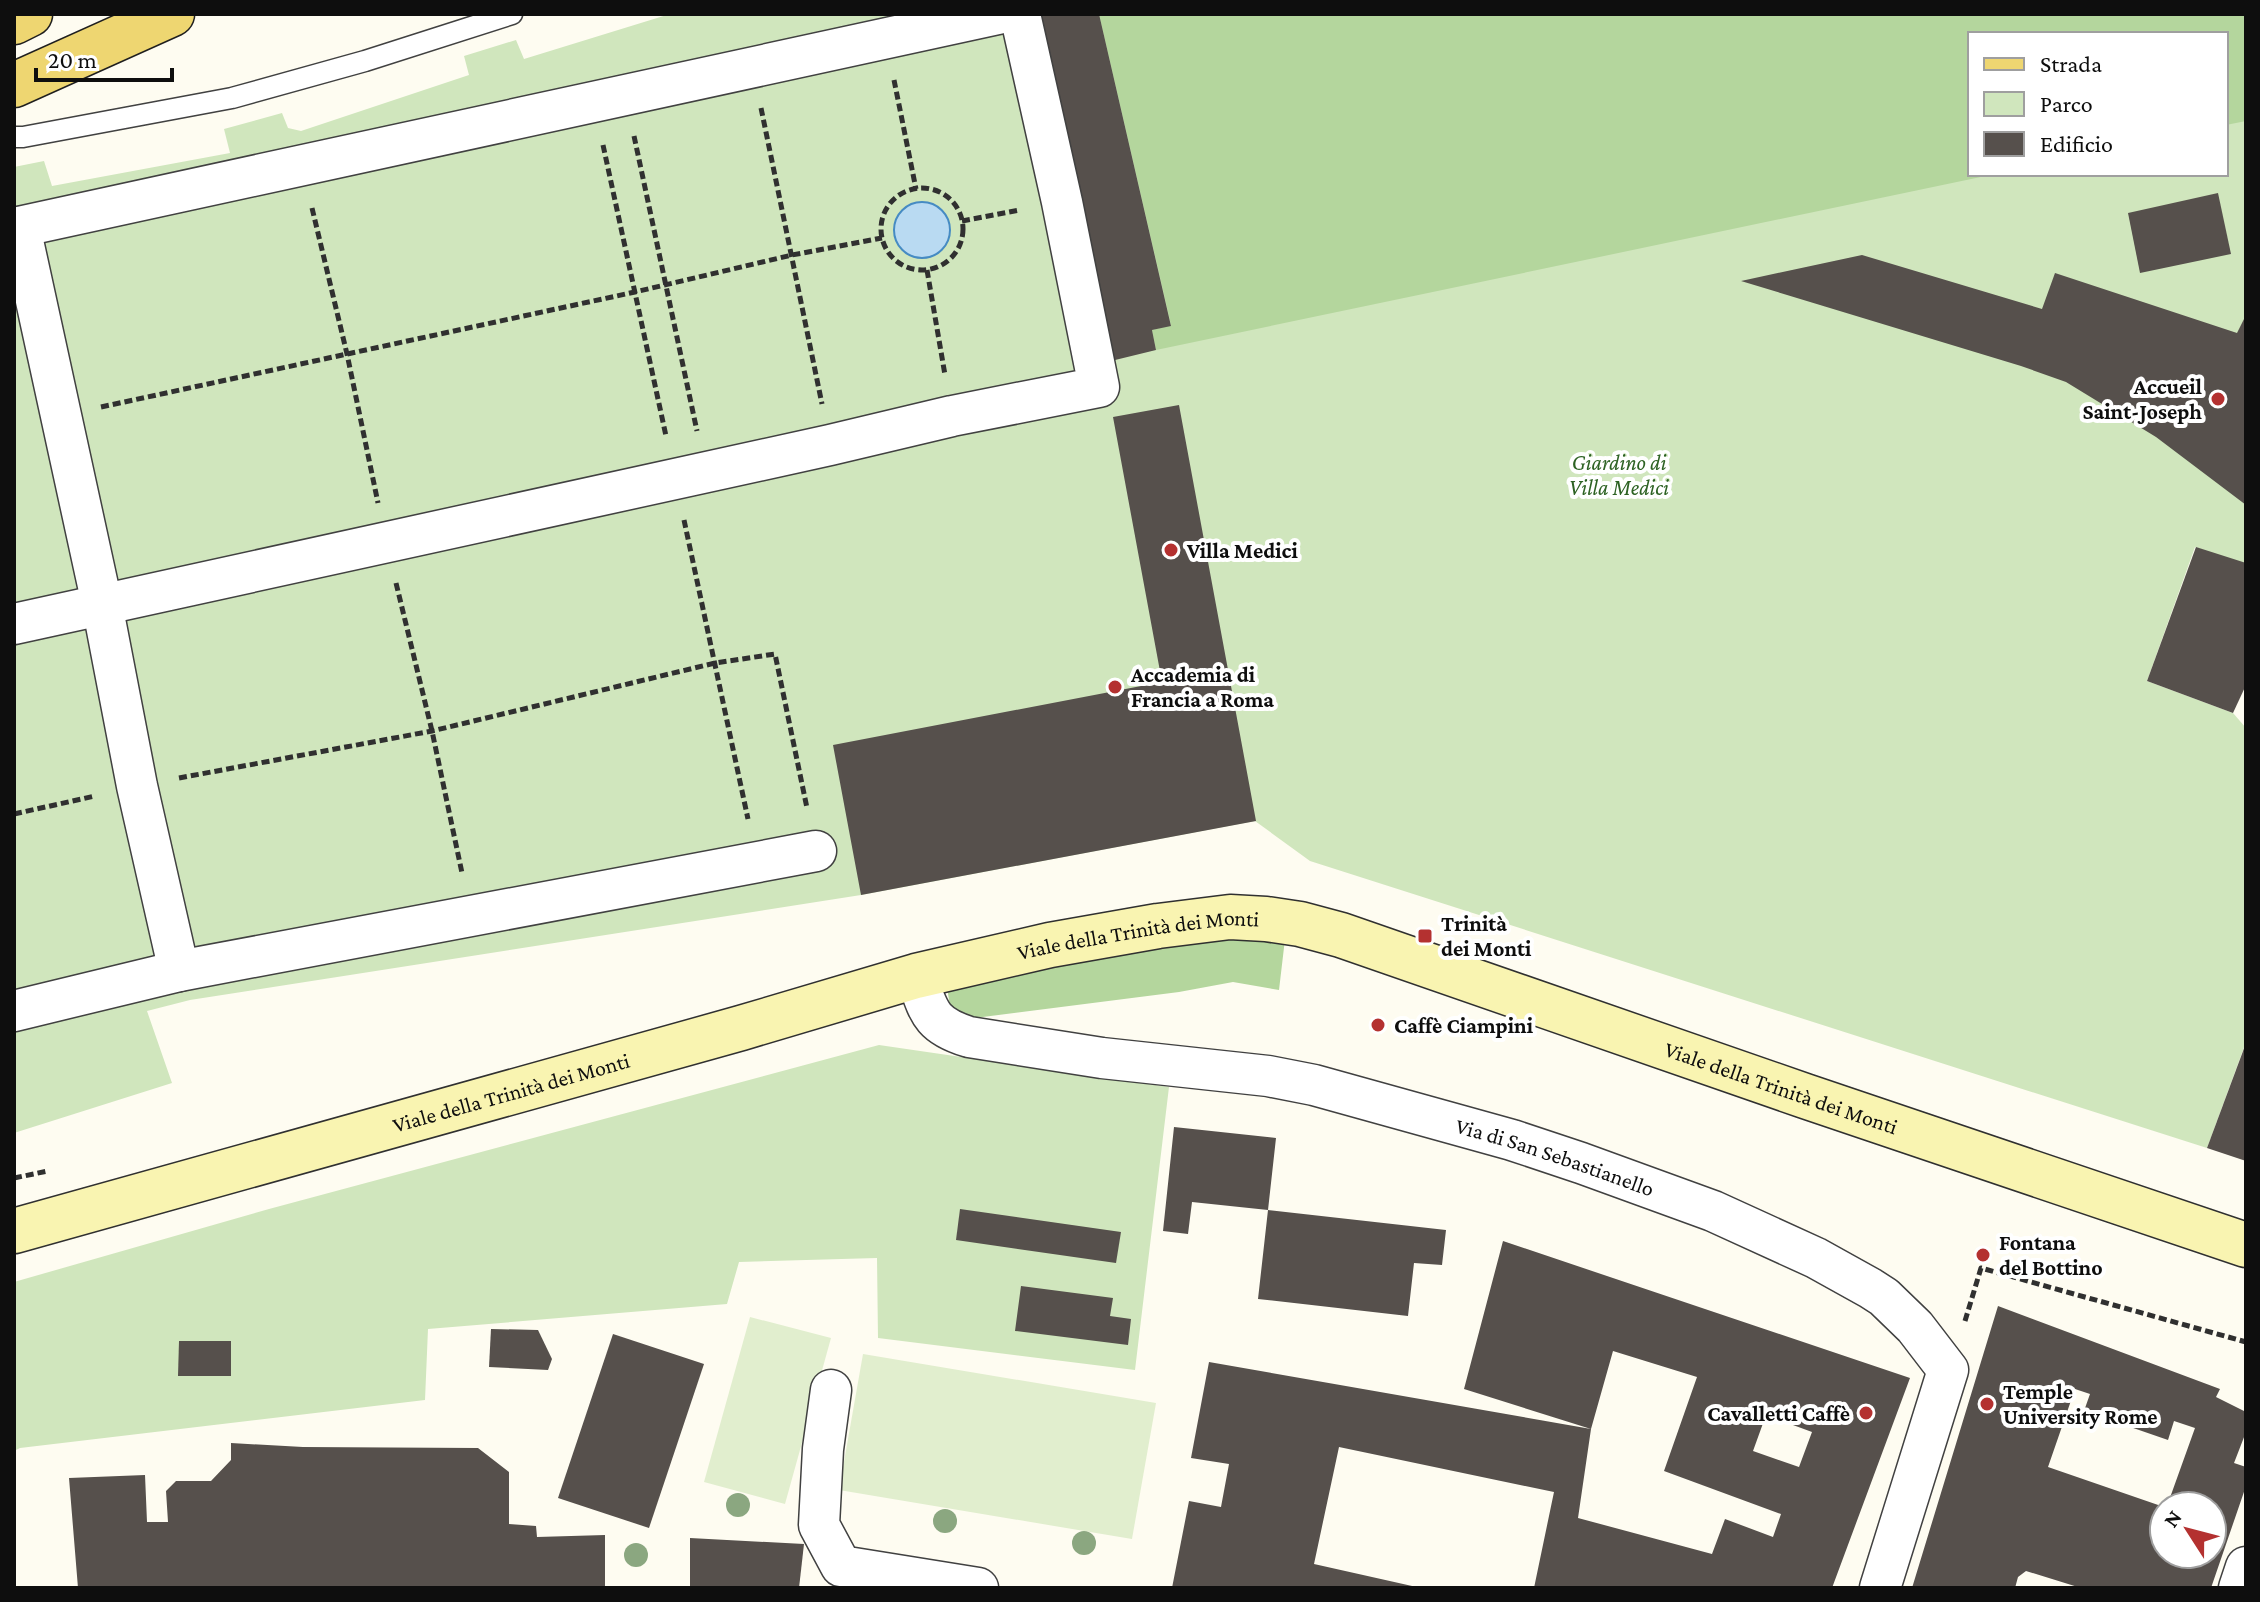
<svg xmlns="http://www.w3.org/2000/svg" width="2260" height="1602" viewBox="0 0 2260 1602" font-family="'Crimson Pro',serif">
	<rect width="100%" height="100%" fill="#fefcf1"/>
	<g fill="#d0e6bd" fill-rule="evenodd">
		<path d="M 670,14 L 2246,14 L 2246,565 L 2195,547 L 2147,681 L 2233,713 L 2246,728 L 2246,1042 L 2207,1148 L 1310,861 L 1255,821 L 861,895 L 190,1000 L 147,1011 L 172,1083 L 14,1133 L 14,167 L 44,161 L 52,186 L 230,153 L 224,129 L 282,113 L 288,128 L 301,131 L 469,75 L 464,56 L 516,40 L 524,59 ZM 1970,34 L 2226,34 L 2226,174 L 1970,174 Z"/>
		<path d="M 879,1045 L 1169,1087 L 1135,1370 L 878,1338 L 877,1258 L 739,1262 L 727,1304 L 428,1329 L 425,1400 L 20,1448 L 14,1451 L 14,1282 L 269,1209 Z"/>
	</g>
	<g fill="#b4d69d">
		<path d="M 1099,14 L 2246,14 L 2246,121 L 2226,125 L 2226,34 L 1970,34 L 1970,174 L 1995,174 L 1156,350 L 1152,330 L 1171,325 Z"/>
		<path d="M 1219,933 L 1285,939 L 1279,990 L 1233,982 L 1179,992 L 967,1019 L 950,1007 L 946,980 Z"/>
	</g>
	<g fill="#e1eece">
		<path d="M 750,1317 L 831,1338 L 785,1504 L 704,1482 Z"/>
		<path d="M 863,1354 L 1156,1403 L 1132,1539 L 839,1490 Z"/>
	</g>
	<circle fill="#b9daf2" stroke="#468bc3" stroke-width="2" cx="922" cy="230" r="28"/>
	<g fill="#56504c" fill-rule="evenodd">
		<path d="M 1031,14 L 1099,14 L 1171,326 L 1152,330 L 1156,350 L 1111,361 Z"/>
		<path d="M 2218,193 L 2231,254 L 2140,273 L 2128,213 Z"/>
		<path d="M 1862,255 L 2042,309 L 2055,273 L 2237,333 L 2246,315 L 2246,505 L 2156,437 L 2066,382 L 2021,366 L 1741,281 Z"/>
		<path d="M 1179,405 L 1256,821 L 861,895 L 833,745 L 1162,682 L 1113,417 Z"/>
		<path d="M 2196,547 L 2246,563 L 2246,685 L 2233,713 L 2147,681 Z"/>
		<path d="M 2246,1043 L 2246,1161 L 2207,1148 Z"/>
		<path d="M 1174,1127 L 1276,1138 L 1268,1210 L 1192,1202 L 1188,1234 L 1163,1231 Z"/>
		<path d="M 960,1209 L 1121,1232 L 1116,1263 L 956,1240 Z"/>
		<path d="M 1268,1210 L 1446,1230 L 1442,1265 L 1414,1263 L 1408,1316 L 1258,1299 Z"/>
		<path d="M 1503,1241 L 1910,1378 L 1832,1588 L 1534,1588 L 1554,1492 L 1339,1447 L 1314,1564 L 1421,1588 L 1172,1588 L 1189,1501 L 1221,1507 L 1229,1464 L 1191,1458 L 1209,1362 L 1591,1429 L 1578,1518 L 1712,1554 L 1725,1519 L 1773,1537 L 1781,1514 L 1664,1471 L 1697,1377 L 1613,1351 L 1591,1429 L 1464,1389 ZM 1766,1415 L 1812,1432 L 1799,1467 L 1753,1451 Z"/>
		<path d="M 1021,1286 L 1113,1298 L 1110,1316 L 1131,1319 L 1128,1345 L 1015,1331 Z"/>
		<path d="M 1998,1306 L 2220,1389 L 2216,1397 L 2246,1412 L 2246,1432 L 2234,1463 L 2246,1467 L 2246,1486 L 2211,1588 L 2081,1588 L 2026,1571 L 2018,1577 L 2015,1588 L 1912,1588 ZM 2075,1389 L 2090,1394 L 2084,1411 L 2168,1440 L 2174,1421 L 2195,1428 L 2167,1506 L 2212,1506 L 2212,1554 L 2164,1554 L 2164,1507 L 2048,1467 Z"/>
		<path d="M 491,1329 L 538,1330 L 552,1359 L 548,1370 L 489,1367 Z"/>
		<path d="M 613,1334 L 704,1364 L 649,1528 L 558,1498 Z"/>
		<path d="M 179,1341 L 231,1341 L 231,1376 L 178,1376 Z"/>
		<path d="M 231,1443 L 303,1447 L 478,1448 L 509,1472 L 509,1524 L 536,1526 L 537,1537 L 605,1535 L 605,1588 L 78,1588 L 69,1478 L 145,1475 L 147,1522 L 168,1522 L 166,1491 L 176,1481 L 211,1481 L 231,1460 Z"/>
		<path d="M 690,1538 L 804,1544 L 799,1588 L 690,1588 Z"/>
	</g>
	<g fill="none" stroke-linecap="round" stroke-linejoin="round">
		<g stroke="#414141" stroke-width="23">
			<path id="lane" d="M 14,137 L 23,137 L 232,98 L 365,61 L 512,14"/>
		</g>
		<g stroke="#414141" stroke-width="43">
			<g id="street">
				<path d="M 20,227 L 102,604 L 137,786 L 179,971"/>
				<path d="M 14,228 L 998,14"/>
				<path d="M 14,624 L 830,445 L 952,416 L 1099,387 L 1062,202 L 1020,14"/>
				<path id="s1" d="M 916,976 C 929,1012 930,1025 969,1037 L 1102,1058 L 1268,1076 L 1314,1085 L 1512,1140 L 1581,1163 L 1713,1211 L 1816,1258 L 1870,1288 L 1884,1297 L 1915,1327 L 1948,1370 L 1880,1588"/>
				<path d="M 14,1011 L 179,971 L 816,851"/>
				<path d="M 831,1390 L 823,1449 L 819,1525 L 841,1566 L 978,1588"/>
				<path d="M 2239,1588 L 2246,1567"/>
			</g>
		</g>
		<g stroke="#303030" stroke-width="47">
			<g id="secondary">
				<path id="s2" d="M 14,1231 L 741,1028 L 916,976 L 1050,945 L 1158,926 L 1230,917 L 1266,919 L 1300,924 L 1341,935 L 1805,1096 L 2246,1245"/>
			</g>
		</g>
		<g stroke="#1f1f1f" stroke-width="47">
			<g id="primary">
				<path d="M 14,22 L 30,14"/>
				<path d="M 14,85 L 172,14"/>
			</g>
		</g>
		<g stroke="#303030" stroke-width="5" stroke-dasharray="8 4" stroke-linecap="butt">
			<path d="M 894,80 L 916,189"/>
			<path d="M 761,108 L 822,404"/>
			<path d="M 634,136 L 697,431"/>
			<path d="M 603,145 L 666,436"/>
			<circle cx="922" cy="229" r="41"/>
			<path d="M 312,208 L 347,354 L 378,503"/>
			<path d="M 962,221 L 1020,210"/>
			<path d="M 927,270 L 945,375"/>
			<path d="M 101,407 L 635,292 L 792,255 L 882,238"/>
			<path d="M 684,520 L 748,819"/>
			<path d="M 396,583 L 432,731 L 462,873"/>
			<path d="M 179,778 L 432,731 L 715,663 L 775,654 L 807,808"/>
			<path d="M 14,814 L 95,796"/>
			<path d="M 14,1178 L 48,1171"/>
			<path d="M 1965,1321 L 1981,1268 L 2246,1342"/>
		</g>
		<use href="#lane" stroke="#fff" stroke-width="20"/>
		<use href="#street" stroke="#fff" stroke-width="40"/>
		<use href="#secondary" stroke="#f9f4b1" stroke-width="44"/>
		<use href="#primary" stroke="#eed671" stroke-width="44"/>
	</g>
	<g fill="#8ba780">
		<circle cx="738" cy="1505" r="12"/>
		<circle cx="945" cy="1521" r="12"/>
		<circle cx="1084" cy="1543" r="12"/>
		<circle cx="636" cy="1555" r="12"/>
	</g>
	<g fill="#b43130" stroke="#fff" stroke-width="3">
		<circle cx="2218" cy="399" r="8"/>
		<circle cx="1171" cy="550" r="8"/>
		<circle cx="1115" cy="687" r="8"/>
		<rect x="1417" y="928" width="16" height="16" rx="4"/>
		<circle cx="1378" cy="1025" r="8"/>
		<circle cx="1983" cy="1255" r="8"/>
		<circle cx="1987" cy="1404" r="8"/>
		<circle cx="1866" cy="1413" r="8"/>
	</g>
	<g text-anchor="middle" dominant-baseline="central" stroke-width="8" stroke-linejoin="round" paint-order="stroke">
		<g font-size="22" font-weight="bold" fill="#0e0e0e" stroke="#fff" text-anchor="start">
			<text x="2202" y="386" text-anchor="end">Accueil<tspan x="2202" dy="25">Saint-Joseph</tspan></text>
			<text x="1187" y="550">Villa Medici</text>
			<text x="1131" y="674">Accademia di<tspan x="1131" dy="25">Francia a Roma</tspan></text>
			<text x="1441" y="923">Trinità<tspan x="1441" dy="25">dei Monti</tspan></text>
			<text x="1394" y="1025">Caffè Ciampini</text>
			<text x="1999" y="1242">Fontana<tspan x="1999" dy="25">del Bottino</tspan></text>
			<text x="2003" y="1391">Temple<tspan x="2003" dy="25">University Rome</tspan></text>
			<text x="1850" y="1413" text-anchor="end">Cavalletti Caffè</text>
		</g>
		<g font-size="22" font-style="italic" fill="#2d6223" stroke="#fff">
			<text x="1619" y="462">Giardino di<tspan x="1619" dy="25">Villa Medici</tspan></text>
		</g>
		<g font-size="22" fill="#0e0e0e" stroke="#fff">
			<text stroke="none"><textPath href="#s2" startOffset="1164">Viale della Trinità dei Monti</textPath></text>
			<text stroke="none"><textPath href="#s2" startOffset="1836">Viale della Trinità dei Monti</textPath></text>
			<text stroke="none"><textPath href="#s2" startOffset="516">Viale della Trinità dei Monti</textPath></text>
			<text stroke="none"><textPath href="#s1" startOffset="686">Via di San Sebastianello</textPath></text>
		</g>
	</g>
	<rect width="2260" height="1602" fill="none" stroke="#0e0e0e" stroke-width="32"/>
	<rect x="1968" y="32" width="260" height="144" fill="#ffffff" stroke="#9f9f9f" stroke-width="2"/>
	<rect x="1984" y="58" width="40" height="12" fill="#eed671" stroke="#9f9f9f" stroke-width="2"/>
	<text x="2040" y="72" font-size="24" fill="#0e0e0e">Strada</text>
	<rect x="1984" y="92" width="40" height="24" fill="#d0e6bd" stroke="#9f9f9f" stroke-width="2"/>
	<text x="2040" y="112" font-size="24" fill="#0e0e0e">Parco</text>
	<rect x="1984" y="132" width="40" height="24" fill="#56504c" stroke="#9f9f9f" stroke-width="2"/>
	<text x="2040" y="152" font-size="24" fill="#0e0e0e">Edificio</text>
	<g transform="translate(2188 1530) rotate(306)"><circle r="38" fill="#ffffff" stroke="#9f9f9f" stroke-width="2"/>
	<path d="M0-6L14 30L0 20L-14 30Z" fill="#b43130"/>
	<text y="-12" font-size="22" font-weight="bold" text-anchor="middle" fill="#0e0e0e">N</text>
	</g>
	<path d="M36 68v12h136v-12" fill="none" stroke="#0e0e0e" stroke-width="4"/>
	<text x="48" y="68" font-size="24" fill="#0e0e0e" stroke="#ffffff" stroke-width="6" paint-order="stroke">20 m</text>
</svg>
